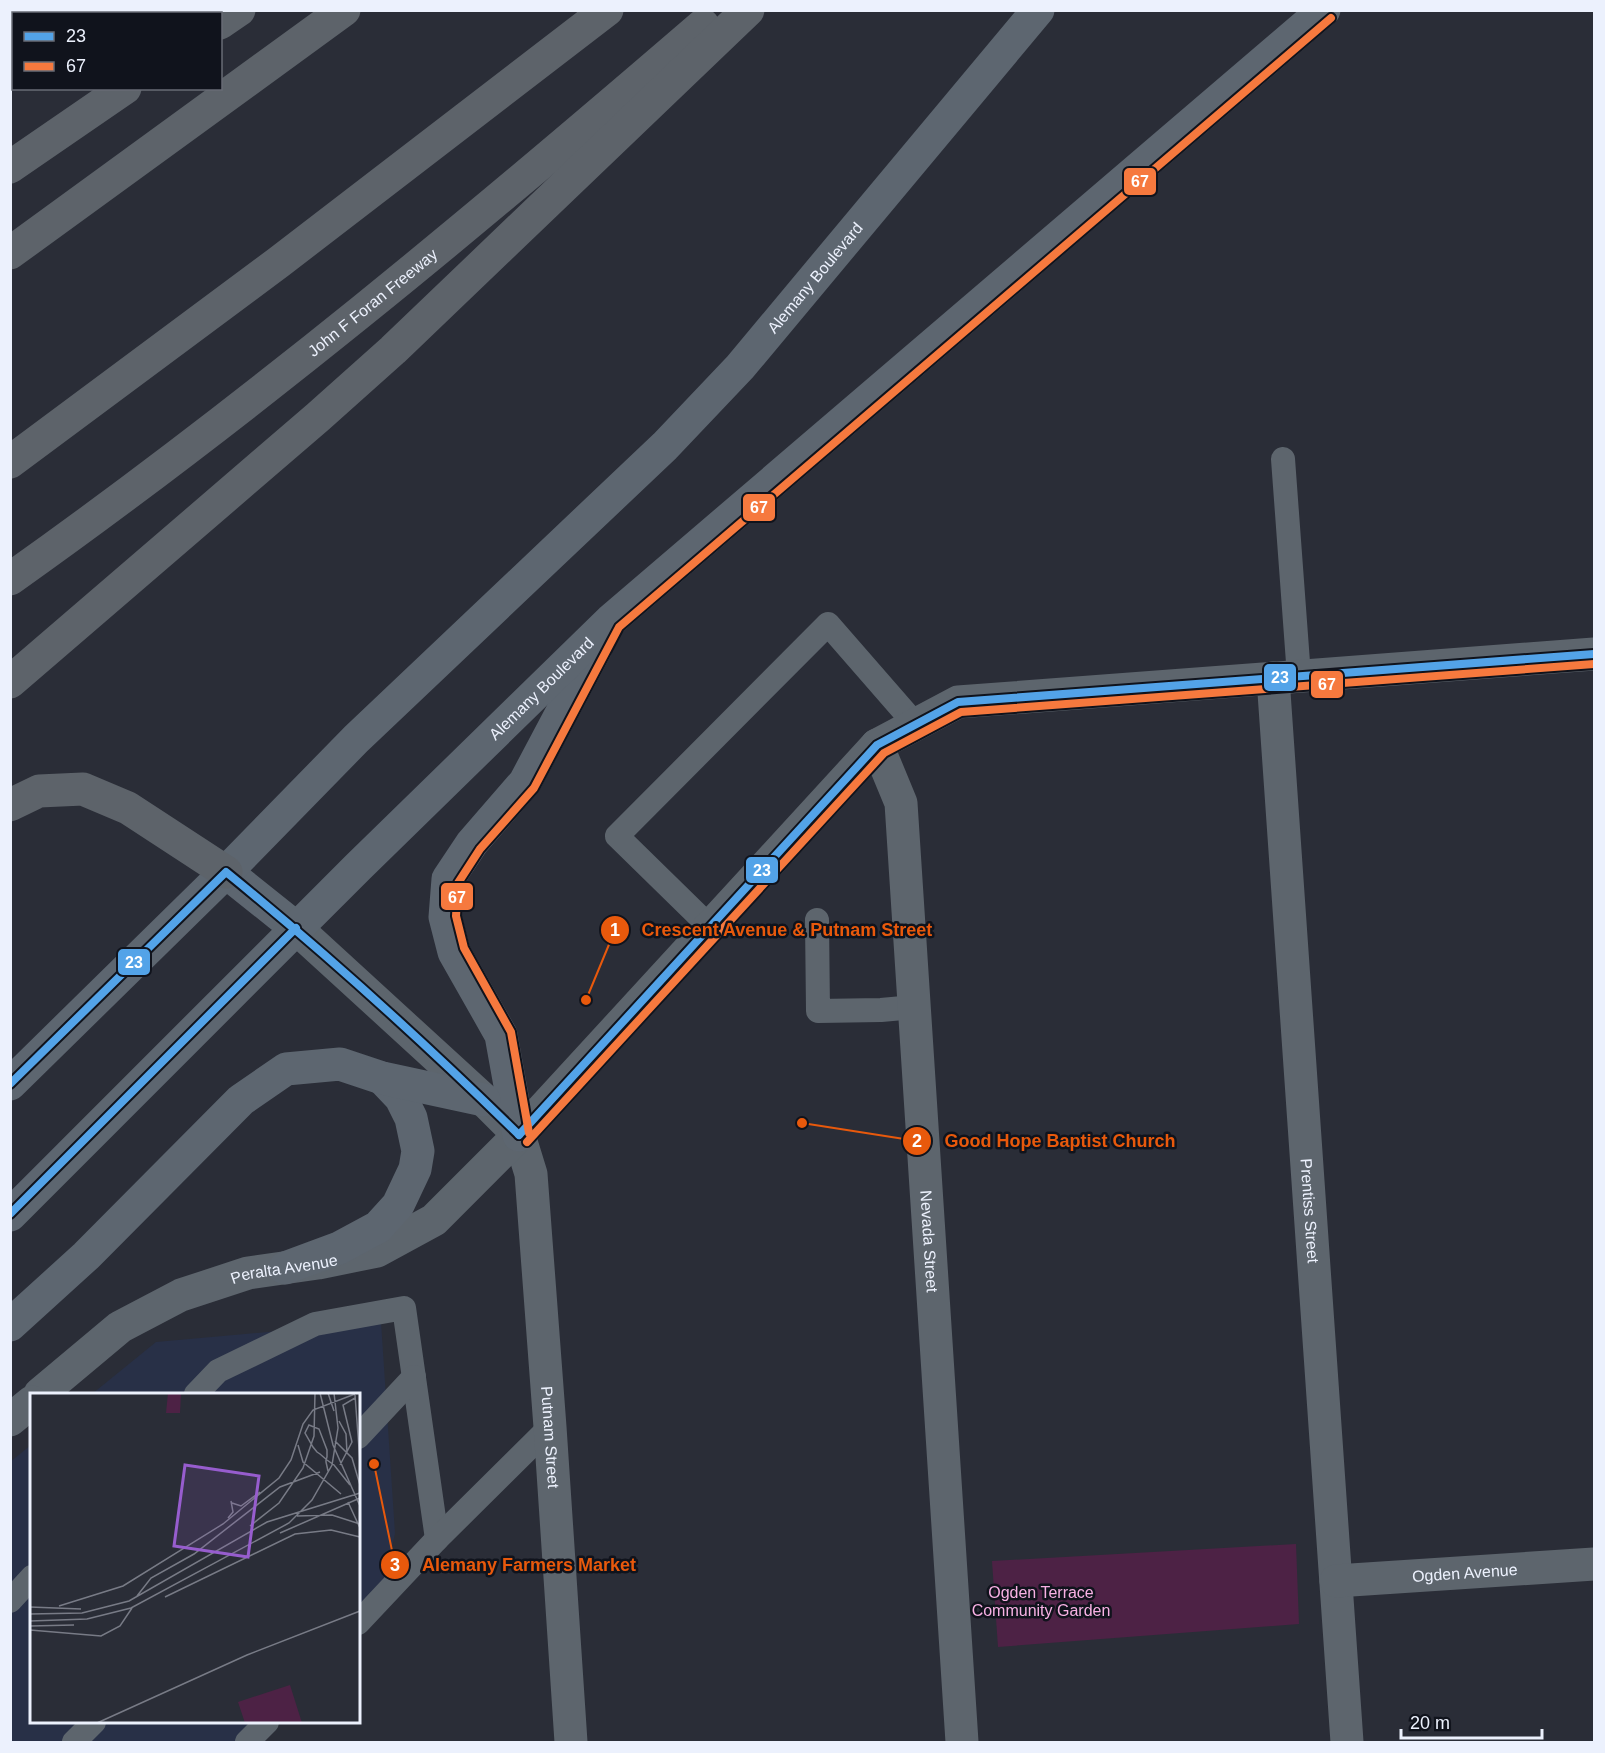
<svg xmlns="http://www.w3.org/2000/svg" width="1605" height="1753" viewBox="0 0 1605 1753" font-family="Arial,sans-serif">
	<rect width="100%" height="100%" fill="#2a2d37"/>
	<g fill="#283047">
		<path d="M 11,11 L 114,11 L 109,14 L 14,14 L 14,78 L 11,80 Z"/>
		<path d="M 381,1322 L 395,1533 L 384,1586 L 359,1613 L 358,1394 L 92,1394 L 156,1342 Z"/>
		<path d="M 31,1445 L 32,1722 L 257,1722 L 237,1742 L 11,1742 L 10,1462 Z"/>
	</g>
	<path fill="#4d2245" d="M 1296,1544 L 1299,1624 L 998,1647 L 992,1561 Z"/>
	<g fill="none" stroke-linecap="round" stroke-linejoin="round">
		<g stroke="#5d656d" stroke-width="24">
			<path d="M 1283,459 L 1299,676"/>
			<path d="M 817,920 L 818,1011 L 881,1010 L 914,1007"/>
			<path d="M 710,927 L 617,836 L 828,624 L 916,725"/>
			<path d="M 196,1394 L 218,1371 L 315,1324 L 404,1308 L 437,1539"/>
			<path d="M 358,1437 L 414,1377"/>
			<path d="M 10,1601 L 32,1577"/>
			<path d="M 358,1623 L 437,1539 L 550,1427"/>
			<path d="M 74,1742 L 94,1722"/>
			<path d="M 247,1742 L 267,1722"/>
		</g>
		<g stroke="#5d656d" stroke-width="33">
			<path id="s1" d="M 1273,678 L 1347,1742"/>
			<path id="s2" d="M 877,745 L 901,803 L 962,1742"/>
			<path id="s3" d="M 296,928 L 484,1100 L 519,1135 L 531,1174 L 550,1427 L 571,1742"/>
			<path id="s4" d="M 40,1394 L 120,1327 L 181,1295 L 248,1273 L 318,1263 L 377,1251 L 434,1220 L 519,1135 L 877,745 L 958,702 L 1594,654"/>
			<path d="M 10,1420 L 32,1402"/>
			<path id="s5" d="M 1336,1581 L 1594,1564"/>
		</g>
		<g stroke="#5d6670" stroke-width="33">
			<path d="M 226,872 L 296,928"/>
			<path id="s6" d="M 10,1084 L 226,872 L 356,739 L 665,446 L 740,367 L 1038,10"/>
			<path d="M 519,1135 L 501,1035 L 454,952 L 445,917 L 448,879 L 472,843 L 525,782 L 596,648"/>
			<path id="s7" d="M 10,1215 L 358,867 L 611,620 L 1324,10"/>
			<path d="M 285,1268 L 339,1248 L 378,1227 L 398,1205 L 415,1169 L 418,1151 L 411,1118 L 401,1098 L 382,1078"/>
			<path d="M 10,1325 L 86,1256 L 241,1100 L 286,1069 L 340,1064 L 382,1078 L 484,1100"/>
		</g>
		<g stroke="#5d636a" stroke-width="33">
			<path d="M 29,14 L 33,10"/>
			<path d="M 220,23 L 239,10"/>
			<path d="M 10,167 L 125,88"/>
			<path d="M 10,253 L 344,10"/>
			<path d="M 10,462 L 279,262 L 607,10"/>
			<path id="s8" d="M 10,579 C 251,408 479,218 703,25"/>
			<path d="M 10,682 L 318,417 L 393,350 L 748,10"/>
			<path d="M 10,805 L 39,791 L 83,789 L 128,808 L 226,872"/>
		</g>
		<g stroke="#10131c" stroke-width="12">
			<g id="bus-1">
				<path d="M 10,1084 L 226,872 C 328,955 425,1043 519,1135"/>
				<path d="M 519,1135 L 877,745 L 958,702 L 1594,654"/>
				<path d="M 10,1214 L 296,928"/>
			</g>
		</g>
		<g stroke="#10131c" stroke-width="12">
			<g id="bus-2">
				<path d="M 529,1133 L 511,1032 L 464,948 L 456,916 L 458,883 L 480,849 L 534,788 L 619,627 L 1331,18"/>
				<path d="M 527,1142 L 884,753 L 961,712 L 1594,664"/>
			</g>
		</g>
		<use href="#bus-1" stroke="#53a3e8" stroke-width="8"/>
		<use href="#bus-2" stroke="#f6793e" stroke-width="8"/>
	</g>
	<g text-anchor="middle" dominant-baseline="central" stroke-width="5" stroke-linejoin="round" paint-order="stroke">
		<g font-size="16" fill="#ecf1fd" stroke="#10131c">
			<text stroke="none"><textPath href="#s6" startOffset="1140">Alemany Boulevard</textPath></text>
			<text stroke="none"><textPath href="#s8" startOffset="456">John F Foran Freeway</textPath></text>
			<text stroke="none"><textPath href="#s7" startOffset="748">Alemany Boulevard</textPath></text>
			<text stroke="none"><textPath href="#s1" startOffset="534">Prentiss Street</textPath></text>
			<text stroke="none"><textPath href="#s2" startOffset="502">Nevada Street</textPath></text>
			<text stroke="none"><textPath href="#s4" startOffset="280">Peralta Avenue</textPath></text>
			<text stroke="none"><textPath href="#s3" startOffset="609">Putnam Street</textPath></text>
			<text stroke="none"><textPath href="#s5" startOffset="129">Ogden Avenue</textPath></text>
		</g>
		<g font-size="16" fill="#f8b1e4" stroke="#10131c">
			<text x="1041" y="1592">Ogden Terrace<tspan x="1041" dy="18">Community Garden</tspan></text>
		</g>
	</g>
	<g transform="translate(30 1393)">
		<rect width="330" height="330" fill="#2a2d37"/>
		<path d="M 138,0 L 151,0 L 150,20 L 136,20 ZM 260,292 L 272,330 L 215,330 L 208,309 Z" fill="#4d2245"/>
		<path fill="none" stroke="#787b86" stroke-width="1.5" d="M 290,0 L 303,52 L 330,113M 298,0 L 304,18M 325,2 L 330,69M 309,28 L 316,41 L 317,60M 305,48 L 322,65 L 330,92M 268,52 L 273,69 L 311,101M 310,72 L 322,49 L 313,12 L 325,5M 298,78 L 296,69 L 296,67 L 297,64 L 297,57 L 289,36 L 279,32 L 275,40 L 283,54 L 287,59 L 290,61 L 297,67 L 304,72 L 320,92M 318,109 L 330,135M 202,110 L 211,113 L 230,99M 267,123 L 302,122 L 330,131M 198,125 L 203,119 L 201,108M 220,133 L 249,110 L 273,75 L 284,43 L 285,0M 250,140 L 330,105M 107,203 L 121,185 L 164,161 L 250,94 L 290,79M 135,204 L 265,141 L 301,137 L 330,144M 29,213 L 93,193 L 193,131 L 249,85 L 261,67 L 273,31 L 283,17 L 325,1M 0,214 L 51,216M 0,221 L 52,220 L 99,208 L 237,129 L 330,100M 0,228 L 57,226 L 101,215 L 259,130 L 282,107 L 302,72 L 308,35 L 304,0M 0,233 L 44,232M 0,237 L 71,243 L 90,233 L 102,215M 67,330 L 217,262 L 330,218"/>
		<path fill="#975dce" fill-opacity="0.15" stroke="#975dce" stroke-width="3" d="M 155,72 L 229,83 L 218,164 L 144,153 Z"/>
		<rect width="330" height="330" fill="none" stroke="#ecf1fd" stroke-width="3"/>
	</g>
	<path fill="none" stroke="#e8590c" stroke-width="2" d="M586 1000L615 930M802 1123L917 1141M374 1464L395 1565"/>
	<g fill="#e8590c" stroke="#10131c" stroke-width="2">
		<circle cx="586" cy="1000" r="6"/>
		<circle cx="802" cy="1123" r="6"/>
		<circle cx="374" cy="1464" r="6"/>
		<circle cx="615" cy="930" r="15"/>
		<circle cx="917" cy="1141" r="15"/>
		<circle cx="395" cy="1565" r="15"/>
	</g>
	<g font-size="18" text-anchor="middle" font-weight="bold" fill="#fff">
		<text x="615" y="936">1</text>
		<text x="917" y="1147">2</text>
		<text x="395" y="1571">3</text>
	</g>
	<g font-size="18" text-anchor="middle" font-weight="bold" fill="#e8590c" stroke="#10131c" stroke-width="5" stroke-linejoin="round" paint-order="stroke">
		<text x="787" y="936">Crescent Avenue &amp; Putnam Street</text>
		<text x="1060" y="1147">Good Hope Baptist Church</text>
		<text x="529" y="1571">Alemany Farmers Market</text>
	</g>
	<g stroke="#10131c" stroke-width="2">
		<rect x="1123" y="167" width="34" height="29" rx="6" fill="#f6793e"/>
		<rect x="742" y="493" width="34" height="29" rx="6" fill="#f6793e"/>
		<rect x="1263" y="663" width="34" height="29" rx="6" fill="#53a3e8"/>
		<rect x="1310" y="670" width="34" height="29" rx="6" fill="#f6793e"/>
		<rect x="745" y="856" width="34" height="28" rx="6" fill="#53a3e8"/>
		<rect x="440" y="882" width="34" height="29" rx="6" fill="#f6793e"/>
		<rect x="117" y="948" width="34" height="28" rx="6" fill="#53a3e8"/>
	</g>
	<g font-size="16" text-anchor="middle" font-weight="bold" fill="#fff">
		<text x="1140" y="187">67</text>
		<text x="759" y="513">67</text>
		<text x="1280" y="683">23</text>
		<text x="1327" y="690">67</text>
		<text x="762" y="876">23</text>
		<text x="457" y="903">67</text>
		<text x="134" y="968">23</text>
	</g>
	<rect width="1605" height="1753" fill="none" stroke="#ecf1fd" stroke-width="24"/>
	<rect x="12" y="12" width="210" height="78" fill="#10131c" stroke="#686c76" stroke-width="1.5"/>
	<rect x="24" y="32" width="30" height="9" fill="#53a3e8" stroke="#686c76" stroke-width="1.5"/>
	<text x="66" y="42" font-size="18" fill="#ecf1fd">23</text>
	<rect x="24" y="62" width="30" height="9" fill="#f6793e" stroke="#686c76" stroke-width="1.5"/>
	<text x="66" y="72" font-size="18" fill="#ecf1fd">67</text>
	<path d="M1401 1729v9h141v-9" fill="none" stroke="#ecf1fd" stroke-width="3"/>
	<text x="1410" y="1729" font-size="18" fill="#ecf1fd" stroke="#10131c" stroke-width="4.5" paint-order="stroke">20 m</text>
</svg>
